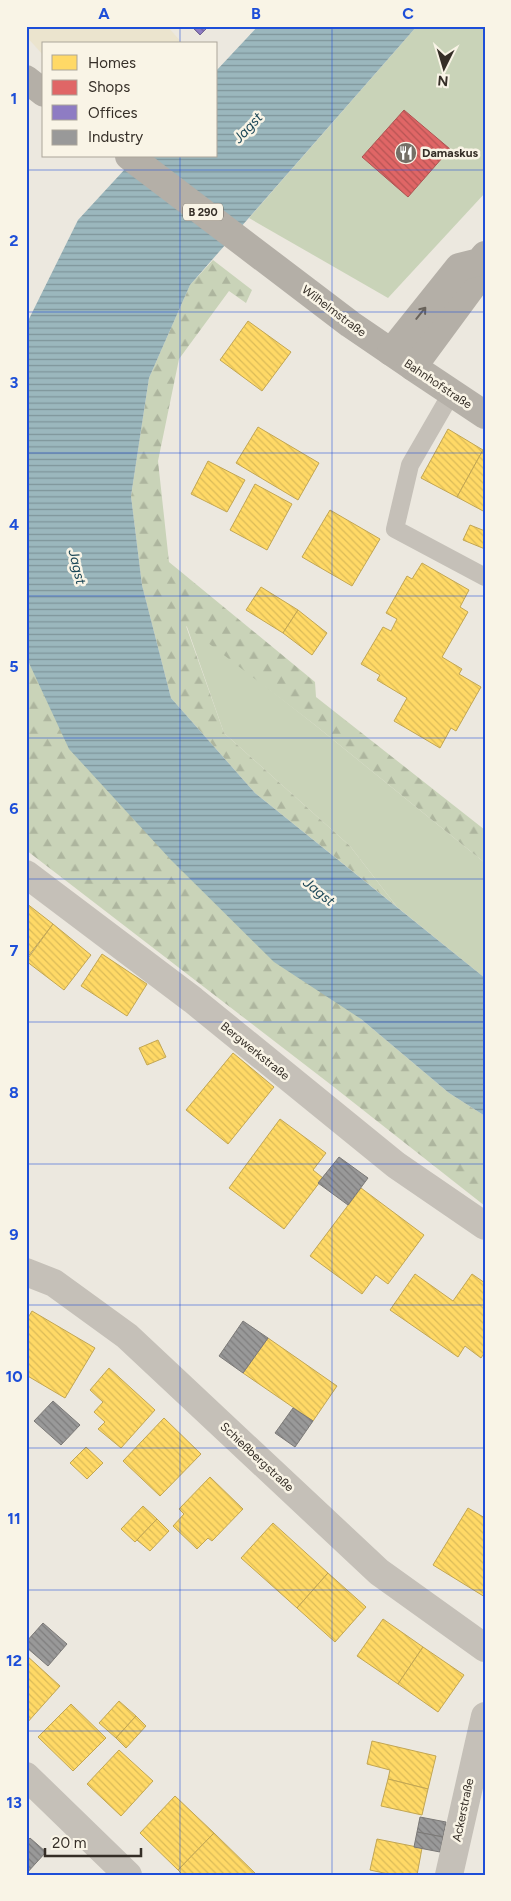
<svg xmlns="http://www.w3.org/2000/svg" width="511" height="1901" viewBox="0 0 511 1901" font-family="Figtree,sans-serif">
	<defs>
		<pattern id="forest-firs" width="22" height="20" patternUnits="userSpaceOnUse" patternTransform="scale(1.25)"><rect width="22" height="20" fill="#c9d3b8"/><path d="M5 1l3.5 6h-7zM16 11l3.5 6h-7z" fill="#adb59e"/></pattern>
		<pattern id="water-rules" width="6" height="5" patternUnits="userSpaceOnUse" patternTransform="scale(1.25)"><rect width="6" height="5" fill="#9bb7bd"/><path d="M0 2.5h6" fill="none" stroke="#7f959a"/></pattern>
		<pattern id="homes-back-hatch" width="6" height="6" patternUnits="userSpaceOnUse" patternTransform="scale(1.25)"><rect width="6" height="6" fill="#ffd966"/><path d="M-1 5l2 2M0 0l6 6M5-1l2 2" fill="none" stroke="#dbbb58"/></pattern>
		<pattern id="shops-back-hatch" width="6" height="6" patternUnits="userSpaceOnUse" patternTransform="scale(1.25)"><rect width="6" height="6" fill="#e06666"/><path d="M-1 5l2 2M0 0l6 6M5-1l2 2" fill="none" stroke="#b65454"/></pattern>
		<pattern id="offices-back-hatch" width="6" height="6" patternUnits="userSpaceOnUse" patternTransform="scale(1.25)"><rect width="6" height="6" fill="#8e7cc3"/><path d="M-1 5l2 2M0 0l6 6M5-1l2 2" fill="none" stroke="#75669e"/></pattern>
		<pattern id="industry-back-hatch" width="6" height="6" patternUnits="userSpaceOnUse" patternTransform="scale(1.25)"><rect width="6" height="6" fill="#999"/><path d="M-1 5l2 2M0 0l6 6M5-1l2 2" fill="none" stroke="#7e7d7d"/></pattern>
	</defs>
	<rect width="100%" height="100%" fill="#ece8df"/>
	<g fill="#c9d3b8">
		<path d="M 417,26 L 485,26 L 485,193 L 388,298 L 249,218 Z"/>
		<path d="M 186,624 L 315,725 L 485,863 L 485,978 L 397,907 L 350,846 L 224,733 Z"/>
	</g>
	<g fill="url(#forest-firs)">
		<path d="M 213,260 L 252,290 L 246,303 L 229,291 L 179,359 L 158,461 L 169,562 L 315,682 L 316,697 L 485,830 L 485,863 L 315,725 L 186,626 L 224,733 L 350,846 L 397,907 L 255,793 L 171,698 L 142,585 L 131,496 L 149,378 L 190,285 Z"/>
		<path d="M 26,655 L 29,663 L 361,1019 L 449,1093 L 485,1116 L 485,1206 L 330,1084 L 26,850 Z"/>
	</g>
	<path fill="#ebe4ce" d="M 26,26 L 167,26 L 183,44 L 44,44 L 44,56 L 26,36 Z"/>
	<path fill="url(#water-rules)" d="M 258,26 L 417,26 L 190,285 L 149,378 L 131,496 L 142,585 L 171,698 L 255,793 L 485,978 L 485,1116 L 449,1093 L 361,1019 L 274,962 L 171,860 L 69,749 L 29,663 L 26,655 L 26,325 L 78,220 L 137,156 L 216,156 L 216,71 Z"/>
	<g fill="url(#homes-back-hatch)" stroke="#c2a653">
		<path d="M 248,321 L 291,352 L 262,391 L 220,360 Z"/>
		<path d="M 258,427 L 319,463 L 298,500 L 236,463 Z"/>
		<path d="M 448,429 L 483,450 L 457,497 L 421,478 Z"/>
		<path d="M 483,450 L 485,451 L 485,512 L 457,497 Z"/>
		<path d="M 208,461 L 245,480 L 227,512 L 191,494 Z"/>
		<path d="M 255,484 L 292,504 L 267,550 L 230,530 Z"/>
		<path d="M 330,510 L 380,539 L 352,586 L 302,557 Z"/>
		<path d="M 470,525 L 485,531 L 485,549 L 463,540 Z"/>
		<path d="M 422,563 L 469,590 L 460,607 L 468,612 L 442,657 L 462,669 L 459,674 L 481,687 L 456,731 L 451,728 L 440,748 L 394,721 L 407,698 L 377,680 L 380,675 L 361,664 L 383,627 L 391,631 L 397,619 L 386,613 L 407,576 L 412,579 Z"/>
		<path d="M 261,587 L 298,610 L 283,633 L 246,610 Z"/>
		<path d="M 298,610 L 327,633 L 312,655 L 283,633 Z"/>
		<path d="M 26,903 L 53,924 L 26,959 Z"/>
		<path d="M 53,924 L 91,955 L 64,990 L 26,961 Z"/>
		<path d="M 102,954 L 147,984 L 127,1016 L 81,986 Z"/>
		<path d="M 158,1040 L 166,1057 L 147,1065 L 139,1048 Z"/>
		<path d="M 233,1053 L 274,1087 L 228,1144 L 186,1110 Z"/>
		<path d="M 280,1119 L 326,1153 L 313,1170 L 323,1178 L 284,1229 L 229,1188 Z"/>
		<path d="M 361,1188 L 424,1235 L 388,1284 L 376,1275 L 362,1294 L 310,1256 Z"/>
		<path d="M 415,1274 L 453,1301 L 472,1274 L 485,1283 L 485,1352 L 481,1358 L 465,1346 L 458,1357 L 390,1310 Z"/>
		<path d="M 32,1311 L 95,1348 L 65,1398 L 26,1375 L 26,1321 Z"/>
		<path d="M 268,1338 L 337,1386 L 313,1421 L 243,1373 Z"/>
		<path d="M 109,1368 L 155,1410 L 121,1448 L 98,1429 L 105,1422 L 94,1412 L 103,1402 L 90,1390 Z"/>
		<path d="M 164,1418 L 201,1454 L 160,1496 L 123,1461 Z"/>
		<path d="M 86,1447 L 103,1463 L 87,1479 L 70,1463 Z"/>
		<path d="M 210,1477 L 243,1509 L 212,1541 L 208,1538 L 197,1549 L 173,1526 L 184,1514 L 179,1509 Z"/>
		<path d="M 143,1506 L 157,1519 L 135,1542 L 121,1529 Z"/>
		<path d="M 468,1508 L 485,1518 L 485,1597 L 433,1565 Z"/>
		<path d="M 157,1519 L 169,1531 L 150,1551 L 137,1540 Z"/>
		<path d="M 273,1523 L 328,1573 L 297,1608 L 241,1558 Z"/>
		<path d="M 328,1573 L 366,1607 L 335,1642 L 297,1608 Z"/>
		<path d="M 383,1619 L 423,1647 L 398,1684 L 357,1656 Z"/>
		<path d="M 423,1647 L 464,1675 L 438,1712 L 398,1684 Z"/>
		<path d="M 26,1655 L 60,1686 L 26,1724 Z"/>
		<path d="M 119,1701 L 136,1716 L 116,1738 L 99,1723 Z"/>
		<path d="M 71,1704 L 106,1738 L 73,1771 L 38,1737 Z"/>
		<path d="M 136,1716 L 146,1726 L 126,1748 L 116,1738 Z"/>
		<path d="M 372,1741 L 436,1756 L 428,1789 L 388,1779 L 390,1770 L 367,1764 Z"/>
		<path d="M 119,1750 L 153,1781 L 121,1816 L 87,1784 Z"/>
		<path d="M 388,1779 L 428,1789 L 422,1815 L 381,1806 Z"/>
		<path d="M 175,1796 L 214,1833 L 178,1870 L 140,1833 Z"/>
		<path d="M 214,1833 L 257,1875 L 183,1875 L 178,1870 Z"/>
		<path d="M 377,1839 L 422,1848 L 417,1875 L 393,1875 L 370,1870 Z"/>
	</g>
	<path fill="url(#shops-back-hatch)" stroke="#ad5553" d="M 404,110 L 450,149 L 408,197 L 362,157 Z"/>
	<path fill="url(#offices-back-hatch)" stroke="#736594" d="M 191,26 L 209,26 L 200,35 Z"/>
	<g fill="url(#industry-back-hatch)" stroke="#7b7977">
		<path d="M 339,1157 L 368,1178 L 348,1205 L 318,1183 Z"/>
		<path d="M 243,1321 L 268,1338 L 243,1373 L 219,1356 Z"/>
		<path d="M 53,1401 L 80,1425 L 61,1445 L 34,1421 Z"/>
		<path d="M 293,1408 L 313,1421 L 295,1447 L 275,1433 Z"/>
		<path d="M 43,1623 L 67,1644 L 48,1666 L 26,1647 L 26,1642 Z"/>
		<path d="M 420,1817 L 446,1822 L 443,1837 L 417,1832 Z"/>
		<path d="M 417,1832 L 443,1837 L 440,1852 L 414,1847 Z"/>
		<path d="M 30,1838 L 46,1852 L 26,1874 L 26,1842 Z"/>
	</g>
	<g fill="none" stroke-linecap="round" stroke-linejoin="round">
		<path stroke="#c5c0b8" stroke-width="18" d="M 451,394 L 410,465 L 395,529 L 485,577"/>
		<g stroke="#c5c0b8" stroke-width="28">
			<path d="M 26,874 L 193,1000 L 396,1165 L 485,1226"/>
			<path d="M 26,1272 L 54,1283 L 127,1336 L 379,1572 L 485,1648"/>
			<path d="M 26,1776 L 128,1875"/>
			<path d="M 449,1875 L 485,1716"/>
		</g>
		<path stroke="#b6b1a9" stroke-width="28" d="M 413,367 L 485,415"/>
		<g stroke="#b4afa7" stroke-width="28">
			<path d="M 26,79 L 44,93"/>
			<path d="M 129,156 L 350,324 L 413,367 L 477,280 L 479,262"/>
			<path d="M 391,352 L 459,267 L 479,262 L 485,255"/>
		</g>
	</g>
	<defs><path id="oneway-shaft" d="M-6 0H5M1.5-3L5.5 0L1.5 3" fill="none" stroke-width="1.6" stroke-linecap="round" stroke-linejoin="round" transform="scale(1.25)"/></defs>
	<use stroke="#68625a" href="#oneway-shaft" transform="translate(421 313) rotate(-51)"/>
	<path fill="none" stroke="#1d4ed8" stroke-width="1" stroke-opacity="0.55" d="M 180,26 L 180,44M 332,26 L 332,1875M 180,156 L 180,1875M 26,170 L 485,170M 26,312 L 485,312M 26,453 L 485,453M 26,596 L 485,596M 26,738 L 485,738M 26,879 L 485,879M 26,1022 L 485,1022M 26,1164 L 485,1164M 26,1305 L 485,1305M 26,1448 L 485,1448M 26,1590 L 485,1590M 26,1731 L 485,1731"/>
	<defs>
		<g id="restaurant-disc" transform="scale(1.125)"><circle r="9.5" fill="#756f67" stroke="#f9f4e6"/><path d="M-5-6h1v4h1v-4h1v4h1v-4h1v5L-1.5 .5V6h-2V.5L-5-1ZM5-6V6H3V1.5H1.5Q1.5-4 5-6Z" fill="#fff"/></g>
	</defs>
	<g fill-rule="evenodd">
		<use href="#restaurant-disc" x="406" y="153"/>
	</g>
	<g text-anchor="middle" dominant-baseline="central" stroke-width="5" stroke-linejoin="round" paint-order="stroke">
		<rect fill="#f9f4e6" stroke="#706960" stroke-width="1" x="183" y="203.5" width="40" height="17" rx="4"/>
		<g font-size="11" font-weight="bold" fill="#352e27">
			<text x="203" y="212">B 290</text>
		</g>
		<g font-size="12" font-weight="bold" fill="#352e27" stroke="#f9f4e6" text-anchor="start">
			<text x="422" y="153">Damaskus</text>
		</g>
		<g font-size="12" fill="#352e27" stroke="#f9f4e6">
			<text transform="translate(334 311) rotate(37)">Wilhelmstraße</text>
			<text transform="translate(438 384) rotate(34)">Bahnhofstraße</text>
			<text transform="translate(255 1051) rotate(39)">Bergwerkstraße</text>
			<text transform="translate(257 1457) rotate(43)">Schießbergstraße</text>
			<text transform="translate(463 1810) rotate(-78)">Ackerstraße</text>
		</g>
		<g font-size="14" font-style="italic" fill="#1c4757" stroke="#f9f4e6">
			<text transform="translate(248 128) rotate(-47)">Jagst</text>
			<text transform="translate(77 567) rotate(77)">Jagst</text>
			<text transform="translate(319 892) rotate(39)">Jagst</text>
		</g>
	</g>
	<rect width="511" height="1901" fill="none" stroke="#f9f4e6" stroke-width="55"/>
	<rect x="42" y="42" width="175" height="115" fill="#f9f4e6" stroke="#aba59a"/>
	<rect x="52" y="55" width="25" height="15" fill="#ffd966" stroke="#aba59a"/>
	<text x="88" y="68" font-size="15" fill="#352e27">Homes</text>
	<rect x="52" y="80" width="25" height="15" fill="#e06666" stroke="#aba59a"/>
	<text x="88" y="92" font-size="15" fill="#352e27">Shops</text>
	<rect x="52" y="105" width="25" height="15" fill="#8e7cc3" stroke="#aba59a"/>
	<text x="88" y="118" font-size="15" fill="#352e27">Offices</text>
	<rect x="52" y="130" width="25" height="15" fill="#999999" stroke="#aba59a"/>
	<text x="88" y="142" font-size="15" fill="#352e27">Industry</text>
	<g transform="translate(444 68) rotate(185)" stroke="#f9f4e6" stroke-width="4" paint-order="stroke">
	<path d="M0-4L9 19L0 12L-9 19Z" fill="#352e27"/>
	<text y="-8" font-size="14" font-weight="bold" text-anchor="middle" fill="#352e27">N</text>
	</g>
	<path d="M45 1848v8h96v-8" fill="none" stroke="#352e27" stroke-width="2.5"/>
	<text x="52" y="1848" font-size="15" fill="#352e27" stroke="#f9f4e6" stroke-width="4" paint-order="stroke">20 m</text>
	<rect x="28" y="28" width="456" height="1846" fill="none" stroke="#1d4ed8" stroke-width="2"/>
	<g font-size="16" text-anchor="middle" font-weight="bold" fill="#1d4ed8">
		<text x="104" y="19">A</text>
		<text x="256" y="19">B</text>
		<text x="408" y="19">C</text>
		<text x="14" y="104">1</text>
		<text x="14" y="246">2</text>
		<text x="14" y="388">3</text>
		<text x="14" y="530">4</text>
		<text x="14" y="672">5</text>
		<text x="14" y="814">6</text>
		<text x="14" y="956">7</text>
		<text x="14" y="1098">8</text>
		<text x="14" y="1240">9</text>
		<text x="14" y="1382">10</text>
		<text x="14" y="1524">11</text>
		<text x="14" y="1666">12</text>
		<text x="14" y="1808">13</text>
	</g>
</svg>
